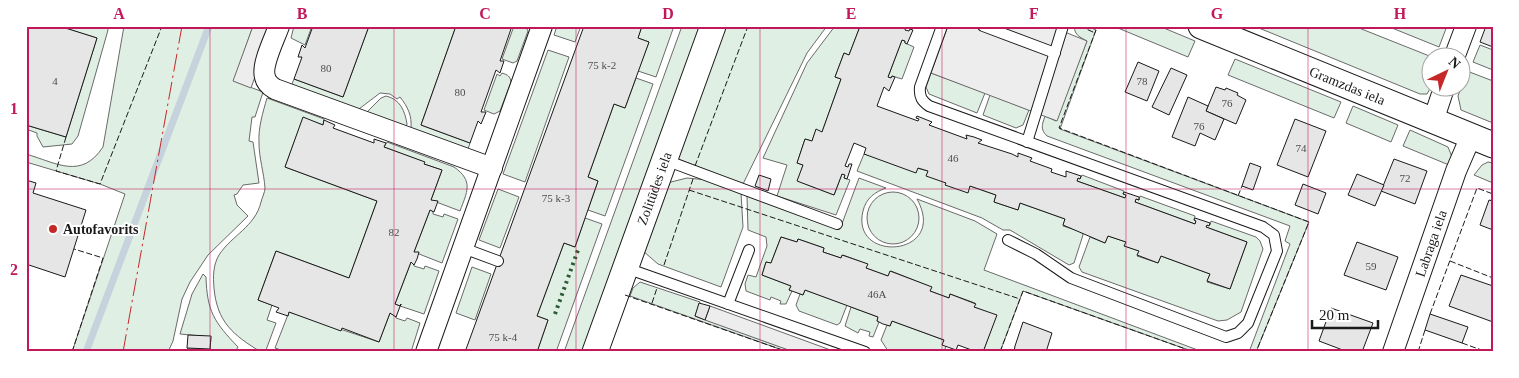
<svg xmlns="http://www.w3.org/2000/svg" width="1519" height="378" viewBox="0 0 1519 378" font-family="'Times New Roman',serif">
	<rect width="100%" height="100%" fill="#fff"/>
	<g fill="#e0efe3" stroke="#6a6a6a">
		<path d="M 69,26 L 107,26 L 108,30 L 78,136 L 72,144 L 43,147 L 37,136 L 37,133 L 26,129 L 26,125 L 66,137 L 97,38 L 68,29 Z"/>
		<path d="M 124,26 L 253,26 L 234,81 L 263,92 L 255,117 L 252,117 L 249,141 L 253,142 L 259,183 L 243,185 L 237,194 L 234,195 L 237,205 L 248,216 L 208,255 L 190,282 L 182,299 L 173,341 L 168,352 L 72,352 L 125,194 L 100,184 L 26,162 L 26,154 C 57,163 81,180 103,147 Z"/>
		<path d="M 294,26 L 312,26 L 305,45 L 291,38 Z"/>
		<path d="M 369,26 L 456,26 L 421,125 L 470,143 L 468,149 L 411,128 C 412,116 408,107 400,97 L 397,99 L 390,94 L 380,93 L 359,109 L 291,86 L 294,79 L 343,97 Z"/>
		<path d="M 514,26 L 526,27 L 528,31 L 517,61 L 513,63 L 502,59 Z"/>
		<path d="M 557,26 L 581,26 L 575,42 L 554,35 Z"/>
		<path d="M 642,26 L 674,26 L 656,77 L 638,71 L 649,42 L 638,38 Z"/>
		<path d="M 682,26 L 703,26 L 586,352 L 564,352 Z"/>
		<path d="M 722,26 L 827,26 L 807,53 L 743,184 L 676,158 Z"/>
		<path d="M 835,26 L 853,26 L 859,29 L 849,55 L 844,53 L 835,77 L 841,79 L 822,132 L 816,130 L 812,141 L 805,139 L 797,163 L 803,165 L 798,181 L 834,195 L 842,174 L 845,175 L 844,178 L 850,180 L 836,215 L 777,196 L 787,165 L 763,158 L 807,63 Z"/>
		<path d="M 1074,26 L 1087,26 L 1096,30 L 1060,129 L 1309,222 L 1256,352 L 1249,352 L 1290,244 L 1285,241 L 1290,226 L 1047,136 C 1040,129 1042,125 1045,116 L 1056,121 L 1087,41 C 1080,37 1075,36 1074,26 Z"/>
		<path d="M 1113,26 L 1159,26 L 1195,41 L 1188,57 Z"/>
		<path d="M 1254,26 L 1354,26 L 1432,57 L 1431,87 L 1427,94 L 1420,94 Z"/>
		<path d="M 1387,26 L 1447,26 L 1439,47 Z"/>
		<path d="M 902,40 L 905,41 L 905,43 L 914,47 L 902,79 L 892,76 L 891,78 L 888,77 Z"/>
		<path d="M 1480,45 L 1493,50 L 1493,70 L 1473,62 Z"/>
		<path d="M 548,50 L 569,57 L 525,182 L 503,174 Z"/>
		<path d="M 1235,59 L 1341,102 L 1334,118 L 1228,75 Z"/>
		<path d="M 1467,71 L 1493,81 L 1493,123 L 1461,110 L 1458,96 Z"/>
		<path d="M 502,73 C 508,75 510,76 511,82 L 500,111 L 494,114 L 484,110 L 497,74 L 500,76 Z"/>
		<path d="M 931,73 L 985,93 L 977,113 L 929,94 L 926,87 Z"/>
		<path d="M 636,78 L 653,84 L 605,216 L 588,210 L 598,181 L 588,177 L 614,104 L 625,108 Z"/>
		<path d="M 990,95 L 1029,110 L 1023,125 L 1016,128 L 983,115 Z"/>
		<path d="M 386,96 C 400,99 405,111 407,124 L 406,127 L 366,113 L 381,98 Z"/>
		<path d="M 267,98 L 324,119 L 323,125 L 303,118 L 285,167 L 377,201 L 349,278 L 276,251 L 258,300 L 272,305 L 267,320 L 276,323 L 266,350 L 261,352 C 233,335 217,322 214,288 C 213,277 213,265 219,255 C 232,235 255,227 261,202 C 262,198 265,192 265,188 C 264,173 259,158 259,143 C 258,128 263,112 267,98 Z"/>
		<path d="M 1353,106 L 1398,125 L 1391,142 L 1346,123 Z"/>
		<path d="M 1410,130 L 1448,147 L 1452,157 L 1449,165 L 1403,146 Z"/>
		<path d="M 387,142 L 454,167 C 474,181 467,192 460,211 L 431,200 L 442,170 L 424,164 L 424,162 L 384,147 Z"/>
		<path d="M 864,154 L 928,171 L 946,183 L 945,184 L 968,192 L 970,186 L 996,195 L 994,202 L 1018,210 L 1020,203 L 1065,219 L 1063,226 L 1082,232 L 1083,235 L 1074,263 L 1069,265 L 1010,230 L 1003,230 L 982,218 L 857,171 Z"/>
		<path d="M 1488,162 L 1493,163 L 1493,183 L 1474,175 L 1482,165 Z"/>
		<path d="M 1082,175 L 1124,191 L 1123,194 L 1126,195 L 1125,198 L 1077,181 L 1078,178 L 1080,179 Z"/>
		<path d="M 687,178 L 708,180 L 741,193 L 743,227 L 721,287 L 658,264 L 643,251 L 667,183 Z"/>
		<path d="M 859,178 L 886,188 C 875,192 866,198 863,211 C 850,264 949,257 917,199 L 975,221 L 997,234 L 984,270 L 1203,352 L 1194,352 L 1023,291 L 1000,352 L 983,352 L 996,316 L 974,307 L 975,303 L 950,294 L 949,298 L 930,291 L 931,287 L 891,271 L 888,276 L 866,268 L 867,264 L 843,255 L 841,258 L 823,252 L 824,248 L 798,239 L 797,242 L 781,237 L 771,263 L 766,262 L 762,275 L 791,286 L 789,290 L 792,291 L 786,304 L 780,304 L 781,301 L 771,297 L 770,300 L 746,291 L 745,284 L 748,275 L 756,277 L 767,246 L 766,237 L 748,230 L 747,196 L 840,229 Z"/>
		<path d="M 498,189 L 519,197 L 500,248 L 479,240 Z"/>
		<circle cx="893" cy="218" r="26"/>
		<path d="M 1140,196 L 1195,216 L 1194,220 L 1196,221 L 1195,224 L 1135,202 L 1136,199 L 1139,200 Z"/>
		<path d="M 430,210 L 433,211 L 433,214 L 443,217 L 444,214 L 458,219 L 442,263 L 414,252 Z"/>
		<path d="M 585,218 L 602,224 L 556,352 L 547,352 L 538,349 L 548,320 L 537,316 L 564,243 L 575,247 Z"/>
		<path d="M 1211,221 L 1256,237 L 1260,241 L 1263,249 L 1241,312 L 1227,320 L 1218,321 L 1082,272 L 1079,267 L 1090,237 L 1105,243 L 1108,236 L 1126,242 L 1125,246 L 1139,251 L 1137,256 L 1158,263 L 1161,256 L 1210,274 L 1207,282 L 1230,289 L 1247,242 L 1206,227 L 1207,225 L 1210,225 Z"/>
		<path d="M 411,262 L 414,263 L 414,266 L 424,269 L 425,266 L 439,271 L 424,314 L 400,306 L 401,304 L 400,306 L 395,304 Z"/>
		<path d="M 472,267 L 491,274 L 475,320 L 456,313 Z"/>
		<path d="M 203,274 L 206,277 C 207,311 214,322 238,347 L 235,352 L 190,351 L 187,348 L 210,349 L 211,337 L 180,334 L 192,294 Z"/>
		<path d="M 640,282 L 700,302 L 695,316 L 795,352 L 788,352 L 630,296 L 633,288 Z"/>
		<path d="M 805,290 L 847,305 L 840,323 L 837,325 L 799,311 L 796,305 L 800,294 L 803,295 Z"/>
		<path d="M 851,307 L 878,317 L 877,321 L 879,322 L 873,337 L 869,336 L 870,332 L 860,329 L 858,333 L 845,326 Z"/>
		<path d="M 289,312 L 379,342 L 390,313 L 396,316 L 396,318 L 405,321 L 407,318 L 420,323 L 411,352 L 287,352 L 275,348 Z"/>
		<path d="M 892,321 L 944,340 L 946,346 L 944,352 L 888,351 L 881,340 L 887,325 L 890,326 Z"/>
	</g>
	<g fill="#ededed" stroke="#6a6a6a">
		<path d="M 253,26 L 273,26 L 251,88 L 233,81 Z"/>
		<path d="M 948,26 L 1050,26 L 1087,41 L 1057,121 L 931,73 Z"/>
		<path d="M 710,306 L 836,352 L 794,352 L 705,320 Z"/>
	</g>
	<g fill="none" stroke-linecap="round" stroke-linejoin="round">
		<path stroke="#c6d2dc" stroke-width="7" d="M 86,352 L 209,26"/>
	</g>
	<g fill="#e6e6e6" stroke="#1a1a1a">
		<path d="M 26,26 L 59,26 L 97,38 L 66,137 L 26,125 Z"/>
		<path d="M 313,26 L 369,26 L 343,97 L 294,79 L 302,57 L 298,57 L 302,45 L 305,48 Z"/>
		<path d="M 456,26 L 512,26 L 500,61 L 504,61 L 500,73 L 496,70 L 481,112 L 486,112 L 481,124 L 478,121 L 470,143 L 421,125 Z"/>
		<path d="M 584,26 L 642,26 L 638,38 L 649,42 L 625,108 L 614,104 L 588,177 L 598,181 L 575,247 L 564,243 L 537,316 L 548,320 L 537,352 L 465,352 Z"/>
		<path d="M 906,26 L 905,30 L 909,31 L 910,29 L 913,30 L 907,44 L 905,43 L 905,41 L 902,40 L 888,77 L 891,78 L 892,76 L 895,77 L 889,91 L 884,87 L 877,106 L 918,121 L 919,119 L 916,118 L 917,116 L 932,122 L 929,125 L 967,139 L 966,135 L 974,137 L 982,140 L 978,143 L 1012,154 L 1018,157 L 1018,153 L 1032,158 L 1030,161 L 1052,169 L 1051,172 L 1066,177 L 1066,171 L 1081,176 L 1080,179 L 1078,178 L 1077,181 L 1125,198 L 1126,195 L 1123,194 L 1124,192 L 1139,197 L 1139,200 L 1136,199 L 1135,202 L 1195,224 L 1196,221 L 1194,220 L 1195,218 L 1210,223 L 1209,226 L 1207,225 L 1206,227 L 1247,242 L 1230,289 L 1207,281 L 1210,274 L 1161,256 L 1158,263 L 1137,255 L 1139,251 L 1124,246 L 1126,242 L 1108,236 L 1105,243 L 1063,225 L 1065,219 L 1020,203 L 1018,210 L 994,202 L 996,195 L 970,186 L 968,193 L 945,185 L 946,183 L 926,176 L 928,171 L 918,168 L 916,173 L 864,154 L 866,148 L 854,143 L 845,166 L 848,167 L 849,164 L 852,164 L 847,179 L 844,178 L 845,175 L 842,174 L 834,195 L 797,181 L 803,165 L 797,163 L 805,139 L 812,141 L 816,129 L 822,132 L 841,79 L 835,77 L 844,53 L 849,55 L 859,29 L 853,26 Z"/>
		<path d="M 1486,26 L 1493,26 L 1493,47 L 1480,42 Z"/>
		<path d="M 1138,62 L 1159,71 L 1147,101 L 1125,92 Z"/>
		<path d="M 1171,68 L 1187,75 L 1169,115 L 1152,107 Z"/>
		<path d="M 1216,87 L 1225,90 L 1226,88 L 1238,93 L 1237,95 L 1246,100 L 1236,124 L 1206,111 Z"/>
		<path d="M 1188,97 L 1208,106 L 1206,111 L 1224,119 L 1215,140 L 1200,133 L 1195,146 L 1172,137 Z"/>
		<path d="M 303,117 L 323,125 L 324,120 L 335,125 L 333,128 L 374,143 L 374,139 L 386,143 L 384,147 L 425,162 L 424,164 L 442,170 L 431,200 L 438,201 L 434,212 L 430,210 L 414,252 L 419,252 L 417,259 L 414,265 L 411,262 L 395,304 L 400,306 L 401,304 L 396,317 L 390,313 L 379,342 L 342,328 L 341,331 L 289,312 L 288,316 L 276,312 L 279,308 L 258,300 L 276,251 L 349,278 L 377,201 L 285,167 Z"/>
		<path d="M 1295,119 L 1326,131 L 1308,177 L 1277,165 Z"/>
		<path d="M 1394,159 L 1427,171 L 1415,204 L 1381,191 Z"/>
		<path d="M 1250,163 L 1261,167 L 1253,190 L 1242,186 Z"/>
		<path d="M 1357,174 L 1384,185 L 1375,206 L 1348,195 Z"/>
		<path d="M 759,175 L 771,179 L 768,191 L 755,186 Z"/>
		<path d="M 26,180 L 36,183 L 33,193 L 86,210 L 65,277 L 26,264 Z"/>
		<path d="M 1303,184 L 1326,193 L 1318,214 L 1295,205 Z"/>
		<path d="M 1489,200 L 1493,201 L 1493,230 L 1480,225 Z"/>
		<path d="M 781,237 L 797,242 L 798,239 L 824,248 L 823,252 L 841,258 L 842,255 L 868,264 L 866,268 L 888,276 L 890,271 L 932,287 L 930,291 L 949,298 L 950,294 L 976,304 L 974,307 L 997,315 L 983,352 L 977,352 L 958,345 L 956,350 L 942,345 L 944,340 L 892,321 L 890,326 L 883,324 L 877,321 L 878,317 L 805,290 L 803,295 L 789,290 L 791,286 L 762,275 L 766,262 L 771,263 Z"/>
		<path d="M 1357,242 L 1398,257 L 1386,290 L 1344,275 Z"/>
		<path d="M 1461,275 L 1493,286 L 1493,322 L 1449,306 Z"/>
		<path d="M 699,303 L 710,306 L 705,320 L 695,316 Z"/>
		<path d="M 1331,308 L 1373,323 L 1362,352 L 1348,352 L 1319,341 Z"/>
		<path d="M 1430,314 L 1468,327 L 1462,343 L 1425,330 Z"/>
		<path d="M 1023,322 L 1052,333 L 1046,352 L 1014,352 L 1015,346 Z"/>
		<path d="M 188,335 L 211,336 L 210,349 L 187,348 Z"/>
	</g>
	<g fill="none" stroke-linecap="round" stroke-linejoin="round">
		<g stroke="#1a1a1a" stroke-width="12">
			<g id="service">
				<path d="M 942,26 L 920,87 C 919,97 922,101 929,106 L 1263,227 L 1274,235 L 1277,251 L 1248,323 L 1238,333 L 1226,337 L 1071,278 L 1036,254 L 1008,240"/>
				<path d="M 983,26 L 1055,53"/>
				<path d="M 1027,142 L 1063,26"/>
				<path d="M 665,160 L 837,224"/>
				<path d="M 463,248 L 498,261"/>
				<path d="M 626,268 L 865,352"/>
				<path d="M 728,304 L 749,250"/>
			</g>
		</g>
		<g stroke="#1a1a1a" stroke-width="22">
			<g id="minor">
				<path d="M 279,26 C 275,38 261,65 265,77 C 266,82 270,86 275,89 L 492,168"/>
				<path d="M 1454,58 L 1466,26"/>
				<path d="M 1433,121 L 1444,88"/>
				<path d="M 426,352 L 542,26"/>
				<path id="s1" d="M 1393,352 L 1456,171 L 1471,136"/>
			</g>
		</g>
		<g stroke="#1a1a1a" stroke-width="27">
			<g id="tertiary">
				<path id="s2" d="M 1201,26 L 1493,145"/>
				<path id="s3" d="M 595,352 L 713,26"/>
			</g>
		</g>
		<use href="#service" stroke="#fff" stroke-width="10"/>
		<use href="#minor" stroke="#fff" stroke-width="20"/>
		<use href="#tertiary" stroke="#fff" stroke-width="25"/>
		<path stroke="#2b5a34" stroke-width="4" stroke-dasharray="2.5 4" stroke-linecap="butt" d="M 555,314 L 578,250"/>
		<g stroke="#1a1a1a" stroke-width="1" stroke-dasharray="6 2.5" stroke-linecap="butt">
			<path d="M 1080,26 L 1095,33"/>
			<path d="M 1096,30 L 1059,128 L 1309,222 L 1256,352"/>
			<path d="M 66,137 L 56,171 L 100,184 L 162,26"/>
			<path d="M 695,166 L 748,26"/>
			<path d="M 689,190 L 1020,299"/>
			<path d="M 1238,196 L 1242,186"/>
			<path d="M 1450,261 L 1493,278"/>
			<path d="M 664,265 L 693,179"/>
			<path d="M 625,295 L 788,352"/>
			<path d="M 652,303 L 657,288"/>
			<path d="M 1430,314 L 1477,188 L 1493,194"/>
			<path d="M 1462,343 L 1487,352"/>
			<path d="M 72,352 L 103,258 L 74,249"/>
			<path d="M 1000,352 L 1023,291 L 1194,352"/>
			<path d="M 1418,352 L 1425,330"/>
		</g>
		<path stroke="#c62828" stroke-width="1" stroke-dasharray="18 4 2.5 4" stroke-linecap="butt" d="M 123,352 L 182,26"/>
	</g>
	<path fill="none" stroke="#c2185b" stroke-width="1" stroke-opacity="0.55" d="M 210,26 L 210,352M 394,26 L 394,352M 576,26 L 576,352M 760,26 L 760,352M 942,26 L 942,352M 1126,26 L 1126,352M 1308,26 L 1308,352M 26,189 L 1493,189"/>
	<circle fill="#c62828" stroke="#fff" stroke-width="2" cx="53" cy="229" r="5"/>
	<g text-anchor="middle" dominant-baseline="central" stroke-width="4" stroke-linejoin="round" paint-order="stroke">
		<g font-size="11" fill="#4d4d4d">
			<text x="602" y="65">75 k-2</text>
			<text x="326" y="68">80</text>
			<text x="55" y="81">4</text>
			<text x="1142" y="81">78</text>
			<text x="460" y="92">80</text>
			<text x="1227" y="103">76</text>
			<text x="1199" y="126">76</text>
			<text x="1301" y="148">74</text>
			<text x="953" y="158">46</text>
			<text x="1405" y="178">72</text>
			<text x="556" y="198">75 k-3</text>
			<text x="394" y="232">82</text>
			<text x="1371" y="266">59</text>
			<text x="877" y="294">46A</text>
			<text x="503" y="337">75 k-4</text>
		</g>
		<g font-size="14" fill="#1a1a1a" stroke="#fff">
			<text stroke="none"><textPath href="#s2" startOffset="158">Gramzdas iela</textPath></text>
			<text stroke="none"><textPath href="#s3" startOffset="174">Zolitūdes iela</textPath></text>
			<text stroke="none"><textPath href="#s1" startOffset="115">Labraga iela</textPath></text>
		</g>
		<g font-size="14" font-weight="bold" fill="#1a1a1a" stroke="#fff" text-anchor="start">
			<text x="63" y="229">Autofavorits</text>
		</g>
	</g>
	<rect width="1519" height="378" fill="none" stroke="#ffffff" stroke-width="55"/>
	<g transform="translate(1446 72) rotate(43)"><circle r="24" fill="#ffffff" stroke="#a3a3a3"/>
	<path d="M0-4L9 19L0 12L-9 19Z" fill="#c62828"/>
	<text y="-8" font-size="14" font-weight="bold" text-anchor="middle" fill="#1a1a1a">N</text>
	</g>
	<path d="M1312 320v8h66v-8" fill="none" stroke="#1a1a1a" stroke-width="2.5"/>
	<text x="1319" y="320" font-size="15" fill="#1a1a1a" stroke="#ffffff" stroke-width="4" paint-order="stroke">20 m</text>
	<rect x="28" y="28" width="1464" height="322" fill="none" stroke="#c2185b" stroke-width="2"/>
	<g font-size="16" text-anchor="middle" font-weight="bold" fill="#c2185b">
		<text x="119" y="19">A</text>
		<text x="302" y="19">B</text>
		<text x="485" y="19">C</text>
		<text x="668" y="19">D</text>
		<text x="851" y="19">E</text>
		<text x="1034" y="19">F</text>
		<text x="1217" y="19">G</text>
		<text x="1400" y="19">H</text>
		<text x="14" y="114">1</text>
		<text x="14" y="275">2</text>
	</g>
</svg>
